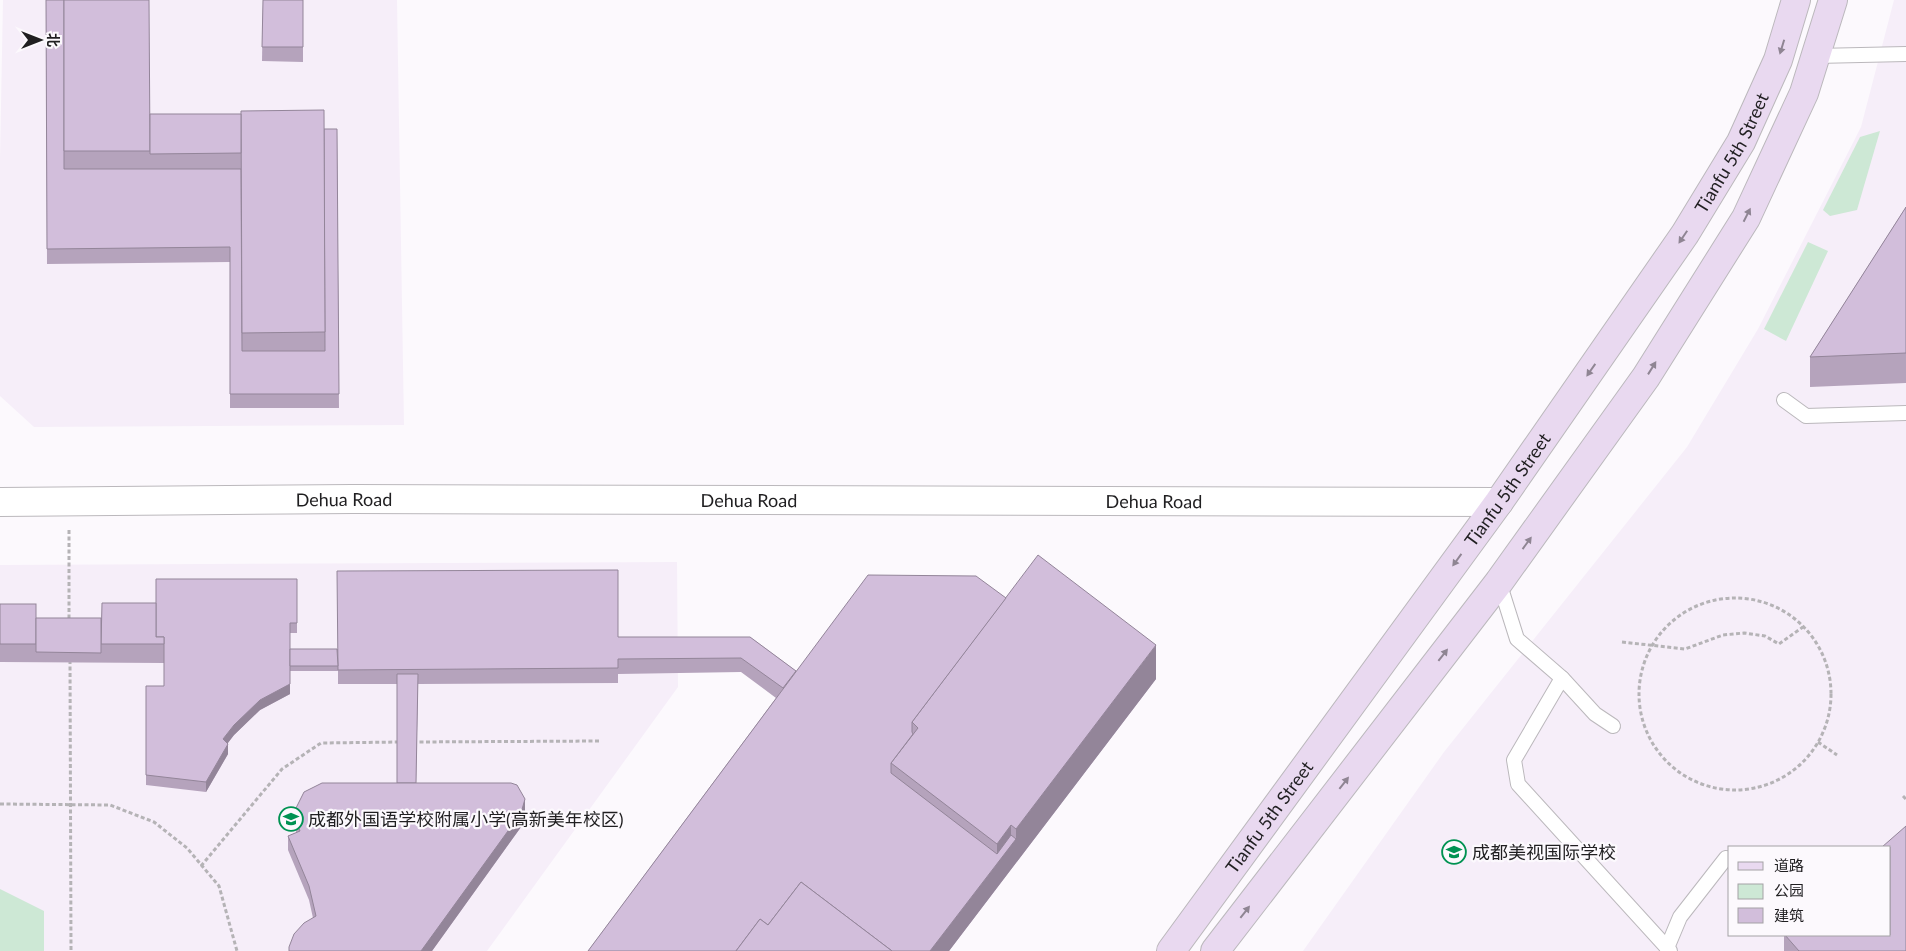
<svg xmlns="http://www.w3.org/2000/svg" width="1906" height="951" viewBox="0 0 1906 951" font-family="Lato,'Noto Sans SC',sans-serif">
	<rect width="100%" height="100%" fill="#fcf9fd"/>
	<g fill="#f6eef9" fill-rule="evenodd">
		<path d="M 3,0 L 397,0 L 404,425 L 34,427 L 0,396 L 0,158 Z"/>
		<path d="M 1894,0 L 1906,0 L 1906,951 L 1303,951 L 1444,752 L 1687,447 L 1758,329 L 1861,127 ZM 1730,847 L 1890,847 L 1890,935 L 1730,935 Z"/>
		<path d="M 677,562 L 678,687 L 487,951 L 0,951 L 0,565 Z"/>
	</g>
	<g fill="#cde8d5">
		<path d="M 1880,131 L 1857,210 L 1830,216 L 1823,210 L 1860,137 Z"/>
		<path d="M 1808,242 L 1828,251 L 1786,341 L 1764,329 Z"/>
		<path d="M 0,889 L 44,911 L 44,951 L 0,951 Z"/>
	</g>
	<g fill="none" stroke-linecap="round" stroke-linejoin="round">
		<g stroke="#bbb8bc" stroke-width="16">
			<g id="lane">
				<path d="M 1816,56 L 1906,54"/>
				<path d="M 1784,400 L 1806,416 L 1906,413"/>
				<path d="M 1499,582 L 1517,639 L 1562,678 L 1514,760 L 1518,784 L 1670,951"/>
				<path d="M 1562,678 L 1595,714 L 1613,726"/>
				<path d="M 1667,948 L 1680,917 L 1726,858"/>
			</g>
		</g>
		<g stroke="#bbb8bc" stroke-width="30">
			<g id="street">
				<path id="s1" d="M 0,502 L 353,499 L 1499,502"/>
			</g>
		</g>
		<g stroke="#bbb8bc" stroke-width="30">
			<g id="secondary">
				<path id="s2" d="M 1171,951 L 1499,502 L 1685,234 L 1741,142 L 1778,60 L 1796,0"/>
				<path d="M 1215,951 L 1499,582 L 1646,377 L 1746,218 L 1804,93 L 1833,0"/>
			</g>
		</g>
		<g stroke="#b5b3b6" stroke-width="3" stroke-dasharray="4 2.5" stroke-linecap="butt">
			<path d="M 69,530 L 69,621"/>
			<circle cx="1735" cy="694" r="96"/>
			<path d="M 1622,642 L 1685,649 L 1723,635 L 1744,633 L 1765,636 L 1779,644 L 1803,627"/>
			<path d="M 70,660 L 71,951"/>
			<path d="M 413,742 L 601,741"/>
			<path d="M 1818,742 L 1837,755"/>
			<path d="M 1903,796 L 1906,799"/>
			<path d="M 0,804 L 110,805 L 154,822 L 187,848 L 219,886 L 237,951"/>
			<path d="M 201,866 L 282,769 L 321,743 L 400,742"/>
		</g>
		<use href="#lane" stroke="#fff" stroke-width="14"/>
		<use href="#street" stroke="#fff" stroke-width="28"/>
		<use href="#secondary" stroke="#e9d9f0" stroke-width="28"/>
	</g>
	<g fill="#b5a3bc">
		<path d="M 46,0 L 150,151 L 324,129 L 337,129 L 339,408 L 230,408 L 230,262 L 47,264 Z"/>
		<path d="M 263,0 L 303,0 L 303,62 L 262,61 Z"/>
		<path d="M 1906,207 L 1906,383 L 1810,387 L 1810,357 Z"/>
		<path d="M 297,579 L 297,633 L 290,633 L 290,649 L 337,649 L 618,637 L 750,637 L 796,671 L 1006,598 L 1156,679 L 949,951 L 588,951 L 776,698 L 741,672 L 618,674 L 618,683 L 418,684 L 416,783 L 525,813 L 521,827 L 432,951 L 289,951 L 313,918 L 309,900 L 288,850 L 288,836 L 296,833 L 295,810 L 397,783 L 397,684 L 338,684 L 338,671 L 290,671 L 290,694 L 260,710 L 234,735 L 228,743 L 228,754 L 206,792 L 146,785 L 146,686 L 164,686 L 164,663 L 0,662 L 0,604 L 36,618 L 101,618 Z"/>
		<path d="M 1784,935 L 1890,935 L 1906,951 L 1784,951 Z"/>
	</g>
	<g fill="#938599">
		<path d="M 1156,645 L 1156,679 L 949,951 L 930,951 L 997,864 L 997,844 L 1011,825 L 1011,845 L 1016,839 L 1016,829 Z"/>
		<path d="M 290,684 L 290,694 L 260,710 L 234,735 L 223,749 L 223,739 L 234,725 L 260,700 Z"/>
		<path d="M 228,744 L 228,754 L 206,792 L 206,782 Z"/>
		<path d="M 525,799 L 525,813 L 521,827 L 432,951 L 421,951 Z"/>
	</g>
	<g fill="#d2bedb" stroke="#938599">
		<path d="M 46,0 L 64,0 L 64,169 L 241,169 L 242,351 L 325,351 L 324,129 L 337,129 L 339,394 L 230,394 L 230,247 L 47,249 Z"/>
		<path d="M 64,0 L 149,0 L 150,151 L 64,151 Z"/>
		<path d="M 263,0 L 303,0 L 303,47 L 262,47 Z"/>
		<path d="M 324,110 L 325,332 L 242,333 L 241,111 Z"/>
		<path d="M 150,114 L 241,114 L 241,153 L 150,154 Z"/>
		<path d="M 1906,207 L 1906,353 L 1810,357 Z"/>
		<path d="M 1038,555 L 1156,645 L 1016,829 L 1011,825 L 997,844 L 891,763 L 918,728 L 912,722 Z"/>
		<path d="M 618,570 L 618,637 L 750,637 L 796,671 L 783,688 L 741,658 L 618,659 L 618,668 L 338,670 L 337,571 Z"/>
		<path d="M 868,575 L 976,576 L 1006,598 L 912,722 L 912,732 L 913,734 L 891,763 L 891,773 L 997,854 L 1011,835 L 1016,839 L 930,951 L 892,951 L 801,882 L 768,925 L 760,919 L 736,951 L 588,951 Z"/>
		<path d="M 156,579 L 297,579 L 297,623 L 290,623 L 290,684 L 260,700 L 234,725 L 223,739 L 228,744 L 206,782 L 146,775 L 146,686 L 164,686 L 164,637 L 156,637 Z"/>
		<path d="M 102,603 L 156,603 L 156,637 L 164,637 L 164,644 L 101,644 Z"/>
		<rect x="0" y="604" width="36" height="40"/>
		<path d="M 36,618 L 101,618 L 101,653 L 36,652 Z"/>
		<path d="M 290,649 L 337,649 L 338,666 L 290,666 Z"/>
		<path d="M 397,674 L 418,674 L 416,783 L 397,783 Z"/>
		<path d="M 322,783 L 511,783 L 517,785 L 525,799 L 521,813 L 421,951 L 289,951 L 289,947 L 294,934 L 304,923 L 316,916 L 309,886 L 288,836 L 300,831 L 295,818 L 295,810 L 304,792 Z"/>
		<path d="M 1906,826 L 1906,951 L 1799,951 L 1785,935 L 1890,935 L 1890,847 L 1882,847 Z"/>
		<path d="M 801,882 L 892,951 L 736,951 L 760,919 L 768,925 Z"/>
	</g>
	<defs><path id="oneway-solid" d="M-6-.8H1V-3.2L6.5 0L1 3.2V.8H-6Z" transform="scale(1.25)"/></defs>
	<g fill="#8f8593">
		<use href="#oneway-solid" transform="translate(1782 47) rotate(107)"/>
		<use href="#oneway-solid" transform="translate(1747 215) rotate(-63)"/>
		<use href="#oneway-solid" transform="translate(1683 237) rotate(124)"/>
		<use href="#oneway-solid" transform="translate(1652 368) rotate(-58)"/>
		<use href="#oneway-solid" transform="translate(1591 370) rotate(125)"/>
		<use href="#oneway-solid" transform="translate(1527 543) rotate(-54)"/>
		<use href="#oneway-solid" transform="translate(1457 560) rotate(126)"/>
		<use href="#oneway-solid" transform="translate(1443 655) rotate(-52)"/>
		<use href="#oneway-solid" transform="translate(1344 783) rotate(-52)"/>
		<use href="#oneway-solid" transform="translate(1245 912) rotate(-52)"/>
	</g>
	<defs>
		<g id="school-ring" transform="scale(1.25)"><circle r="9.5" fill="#fcf9fd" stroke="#009252" stroke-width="1.5"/><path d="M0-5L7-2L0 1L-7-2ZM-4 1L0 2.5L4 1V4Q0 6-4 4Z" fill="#009252"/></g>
	</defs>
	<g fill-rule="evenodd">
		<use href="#school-ring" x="291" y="819"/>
		<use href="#school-ring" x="1454" y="852"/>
	</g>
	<g text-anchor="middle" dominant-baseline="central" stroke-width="4.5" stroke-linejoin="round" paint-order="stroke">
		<g font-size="18" fill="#201f21" stroke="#fcf9fd">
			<text stroke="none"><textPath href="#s2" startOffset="976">Tianfu 5th Street</textPath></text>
			<text stroke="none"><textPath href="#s2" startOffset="571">Tianfu 5th Street</textPath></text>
			<text stroke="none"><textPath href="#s1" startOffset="344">Dehua Road</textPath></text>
			<text stroke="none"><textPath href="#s1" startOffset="749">Dehua Road</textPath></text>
			<text stroke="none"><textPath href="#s1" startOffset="1154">Dehua Road</textPath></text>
			<text stroke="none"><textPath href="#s2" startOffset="166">Tianfu 5th Street</textPath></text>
		</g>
		<g font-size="18" fill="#201f21" stroke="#fcf9fd" text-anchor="start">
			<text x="308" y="819">成都外国语学校附属小学(高新美年校区)</text>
			<text x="1472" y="852">成都美视国际学校</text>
		</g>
	</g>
	<rect x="1728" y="846" width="162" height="90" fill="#fcf9fd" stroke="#a4a2a5"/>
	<rect x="1738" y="862" width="25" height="8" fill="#e9d9f0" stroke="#a4a2a5"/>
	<text x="1774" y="871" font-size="15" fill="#201f21">道路</text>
	<rect x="1738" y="884" width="25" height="15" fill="#cde8d5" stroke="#a4a2a5"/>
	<text x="1774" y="896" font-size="15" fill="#201f21">公园</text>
	<rect x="1738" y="908" width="25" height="15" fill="#d2bedb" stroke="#a4a2a5"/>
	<text x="1774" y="921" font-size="15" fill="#201f21">建筑</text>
	<g transform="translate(40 40) rotate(90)" stroke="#fcf9fd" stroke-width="4" paint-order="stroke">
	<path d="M0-4L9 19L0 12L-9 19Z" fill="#201f21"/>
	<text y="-8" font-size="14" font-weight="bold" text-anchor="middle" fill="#201f21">北</text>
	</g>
</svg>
